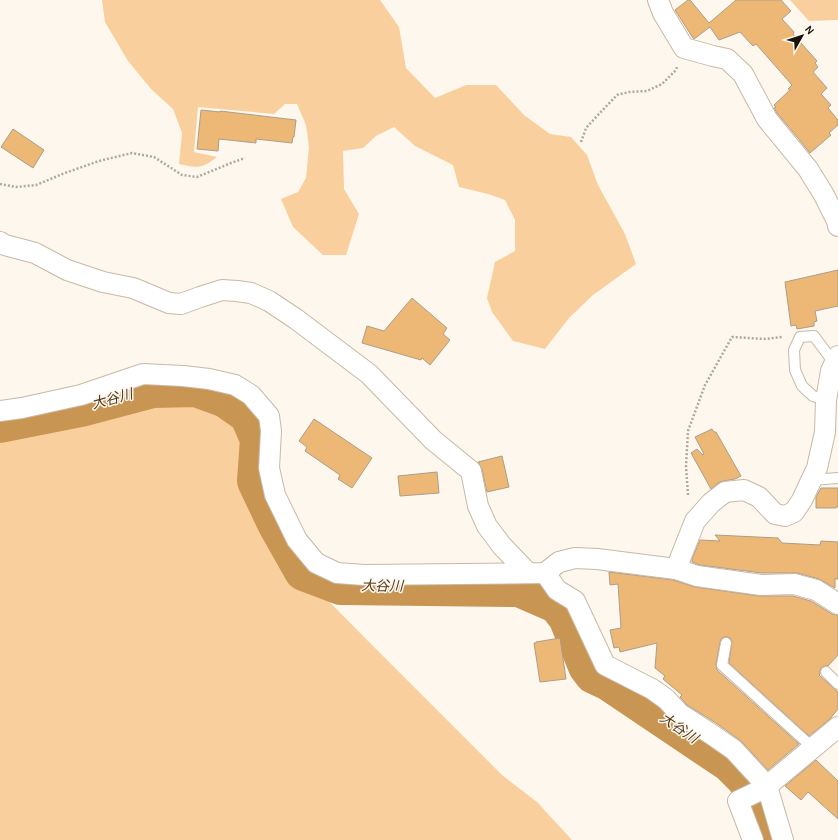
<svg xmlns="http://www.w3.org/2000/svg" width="838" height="840" viewBox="0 0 838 840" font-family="Karla,'Noto Sans JP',sans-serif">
	<rect width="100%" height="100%" fill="#fef7ee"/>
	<g fill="#f9d09d">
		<path d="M 102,0 L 380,0 L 399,27 L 406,68 L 435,98 L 466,85 L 496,85 L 524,115 L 550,134 L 571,137 L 587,155 L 598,185 L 625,234 L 636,264 L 593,295 L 569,318 L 545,349 L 513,341 L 492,312 L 487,298 L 495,262 L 515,251 L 515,220 L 505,200 L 488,194 L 459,187 L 453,165 L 415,146 L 394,127 L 376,136 L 363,148 L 343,151 L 344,189 L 359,214 L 346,255 L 323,255 L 293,227 L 281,199 L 298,192 L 306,178 L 309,147 L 306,125 L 297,104 L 285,104 L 274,114 L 198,107 L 194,152 L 217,157 C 202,169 197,168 179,164 L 182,133 L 173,109 L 151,89 L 128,61 L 105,22 Z"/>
		<path d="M 790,0 L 838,0 L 838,20 L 809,21 Z"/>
		<path d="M 187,398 L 216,403 L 243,422 L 248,445 L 251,486 L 284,556 L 371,644 L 502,775 L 537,802 L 572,840 L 0,840 L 0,428 L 48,426 L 136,404 Z"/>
	</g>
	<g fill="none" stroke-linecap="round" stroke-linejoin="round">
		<path stroke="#c89652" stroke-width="40" d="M 0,423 L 81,407 L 153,388 L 196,387 L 226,398 L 249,414 L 260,439 L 257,481 L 278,525 L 304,571 L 341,585 L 519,587 L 558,604 L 568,617 L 588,666 L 594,674 L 609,681 L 731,763 L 746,778 L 761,805 L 772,840"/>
	</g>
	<g fill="#edb875" stroke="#ad9d89">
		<path d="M 688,0 L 690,0 L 709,23 L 736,0 L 781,0 L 791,11 L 782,19 L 794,32 L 793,34 L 817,61 L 815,63 L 818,67 L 813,72 L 827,88 L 821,94 L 831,105 L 828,108 L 838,120 L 838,125 L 829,133 L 831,135 L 810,153 L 798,138 L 777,113 L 774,108 L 776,107 L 774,105 L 790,90 L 788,89 L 792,85 L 756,44 L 753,46 L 740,32 L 719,40 L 710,27 L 694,39 L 693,38 L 675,10 Z"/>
		<path d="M 201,110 L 220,112 L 220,111 L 296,120 L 294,137 L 293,137 L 292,143 L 256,139 L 256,143 L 219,139 L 218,151 L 197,149 Z"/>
		<path d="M 13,129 L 44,150 L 33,168 L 1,147 Z"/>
		<path d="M 838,270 L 838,306 L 815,311 L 817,321 L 814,322 L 814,326 L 797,329 L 796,325 L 791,326 L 785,282 Z"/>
		<path d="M 412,298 L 447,328 L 443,334 L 450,340 L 430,365 L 422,358 L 421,360 L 362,343 L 367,326 L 384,331 Z"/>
		<path d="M 314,419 L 372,458 L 352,488 L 338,479 L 340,475 L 305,451 L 307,447 L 299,441 Z"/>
		<path d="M 712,429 L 714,432 L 716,432 L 741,476 L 735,479 L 723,481 L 718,483 L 711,489 L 691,453 L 697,449 L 703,455 L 704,454 L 695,437 Z"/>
		<path d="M 502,456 L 509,487 L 487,492 L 482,469 L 478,462 Z"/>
		<path d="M 437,472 L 439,493 L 400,496 L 398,476 Z"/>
		<path d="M 821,488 L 838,488 L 838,507 L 836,507 L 836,508 L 816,508 L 816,497 Z"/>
		<path d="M 715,535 L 778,538 L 782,543 L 820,545 L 821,541 L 838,542 L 838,579 L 835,579 L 835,588 L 819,579 L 797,573 L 762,573 L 700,565 L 692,562 L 692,559 L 700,540 L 720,541 Z"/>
		<path d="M 609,572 L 673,580 L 695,587 L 759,596 L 793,596 L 811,601 L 832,614 L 838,615 L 838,655 L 828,666 L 824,666 L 821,668 L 820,671 L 820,674 L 819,675 L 838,692 L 838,709 L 830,719 L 809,736 L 729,663 L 732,641 L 730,638 L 728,637 L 724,637 L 721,639 L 720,642 L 716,664 L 717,670 L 799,744 L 768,770 L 741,741 L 716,723 L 687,705 L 680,697 L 682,695 L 663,679 L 665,676 L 655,668 L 657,643 L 620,652 L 619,647 L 614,648 L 610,630 L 621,628 L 618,584 L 610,585 Z"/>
		<path d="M 560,638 L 566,679 L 540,682 L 534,643 L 536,643 L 536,642 Z"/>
		<path d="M 816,760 L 838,781 L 838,819 L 808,792 L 801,800 L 785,786 Z"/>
	</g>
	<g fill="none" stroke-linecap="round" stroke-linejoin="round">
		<g stroke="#c9b8a4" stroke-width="12">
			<g id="service">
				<path d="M 826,400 L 813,396 L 802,386 L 795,370 L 794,350 L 800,337 L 814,336 L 834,363"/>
				<path d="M 812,480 L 838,478"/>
				<path d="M 726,643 L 722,665 L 812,747"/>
				<path d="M 826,672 L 838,684"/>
			</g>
		</g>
		<g stroke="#c9b8a4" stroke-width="22">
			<g id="minor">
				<path d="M 658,0 L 663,13 L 684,48 L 713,56 L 727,59 L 743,74 L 767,119 L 808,169 L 824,195 L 837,221 L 838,226"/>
				<path d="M 0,242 L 5,245 L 35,253 L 67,270 L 103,282 L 133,288 L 169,303 L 181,304 L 200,297 L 222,290 L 237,291 L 251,293 L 269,301 L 296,319 L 369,374 L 433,440 L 471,471 L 478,506 L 487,526 L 502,546 L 528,573"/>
				<path d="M 0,411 L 22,408 L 81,395 L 143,374 L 183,376 L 209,379 L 235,385 L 251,395 L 269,416 L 271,431 L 269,468 L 275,495 L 297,540 L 316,563 L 337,573 L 364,575 L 545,573 L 559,562 L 575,558 L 597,559 L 676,569 L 697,576 L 761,585 L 794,584 L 816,590 L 838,604"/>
				<path d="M 676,569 L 695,521 L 711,503 L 725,492 L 744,490 L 759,497 L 775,514 L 785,516 L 794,512 L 802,500 L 817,468 L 825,432 L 826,400 L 831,371 L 838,356"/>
				<path d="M 545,573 L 557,590 L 575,601 L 605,665 L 652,689 L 666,699 L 680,714 L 711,734 L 734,750 L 767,786 L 783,840"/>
				<path d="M 753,840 L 738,801 L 763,789 L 767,786 L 838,727"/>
			</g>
		</g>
		<g stroke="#afa8a0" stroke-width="2.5" stroke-dasharray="2 2" stroke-linecap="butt">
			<path d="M 581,142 L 586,128 L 598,115 L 617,95 L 629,92 L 647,91 L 662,84 L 676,70 L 677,67"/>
			<path d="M 0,184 L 16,187 L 36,185 L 65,173 L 99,161 L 132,153 L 154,157 L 182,175 L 197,177 L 231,163 L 245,158"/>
			<path d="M 688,495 L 686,466 L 688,431 L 705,385 L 732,337 L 766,339 L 782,337"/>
		</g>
		<use href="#service" stroke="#fff" stroke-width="10"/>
		<use href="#minor" stroke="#fff" stroke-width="20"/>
	</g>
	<g text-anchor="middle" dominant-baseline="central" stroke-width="3" stroke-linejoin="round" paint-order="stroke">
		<g font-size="14" font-style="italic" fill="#503a1c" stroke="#fef7ee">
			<text transform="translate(112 399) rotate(-15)">大谷川</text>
			<text transform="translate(382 586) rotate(1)">大谷川</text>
			<text transform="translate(679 728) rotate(34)">大谷川</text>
		</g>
	</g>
	<g transform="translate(802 36) rotate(51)" stroke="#fef7ee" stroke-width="3" paint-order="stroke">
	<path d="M0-3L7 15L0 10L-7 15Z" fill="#19130c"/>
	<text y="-6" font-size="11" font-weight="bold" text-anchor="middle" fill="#19130c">N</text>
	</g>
</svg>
